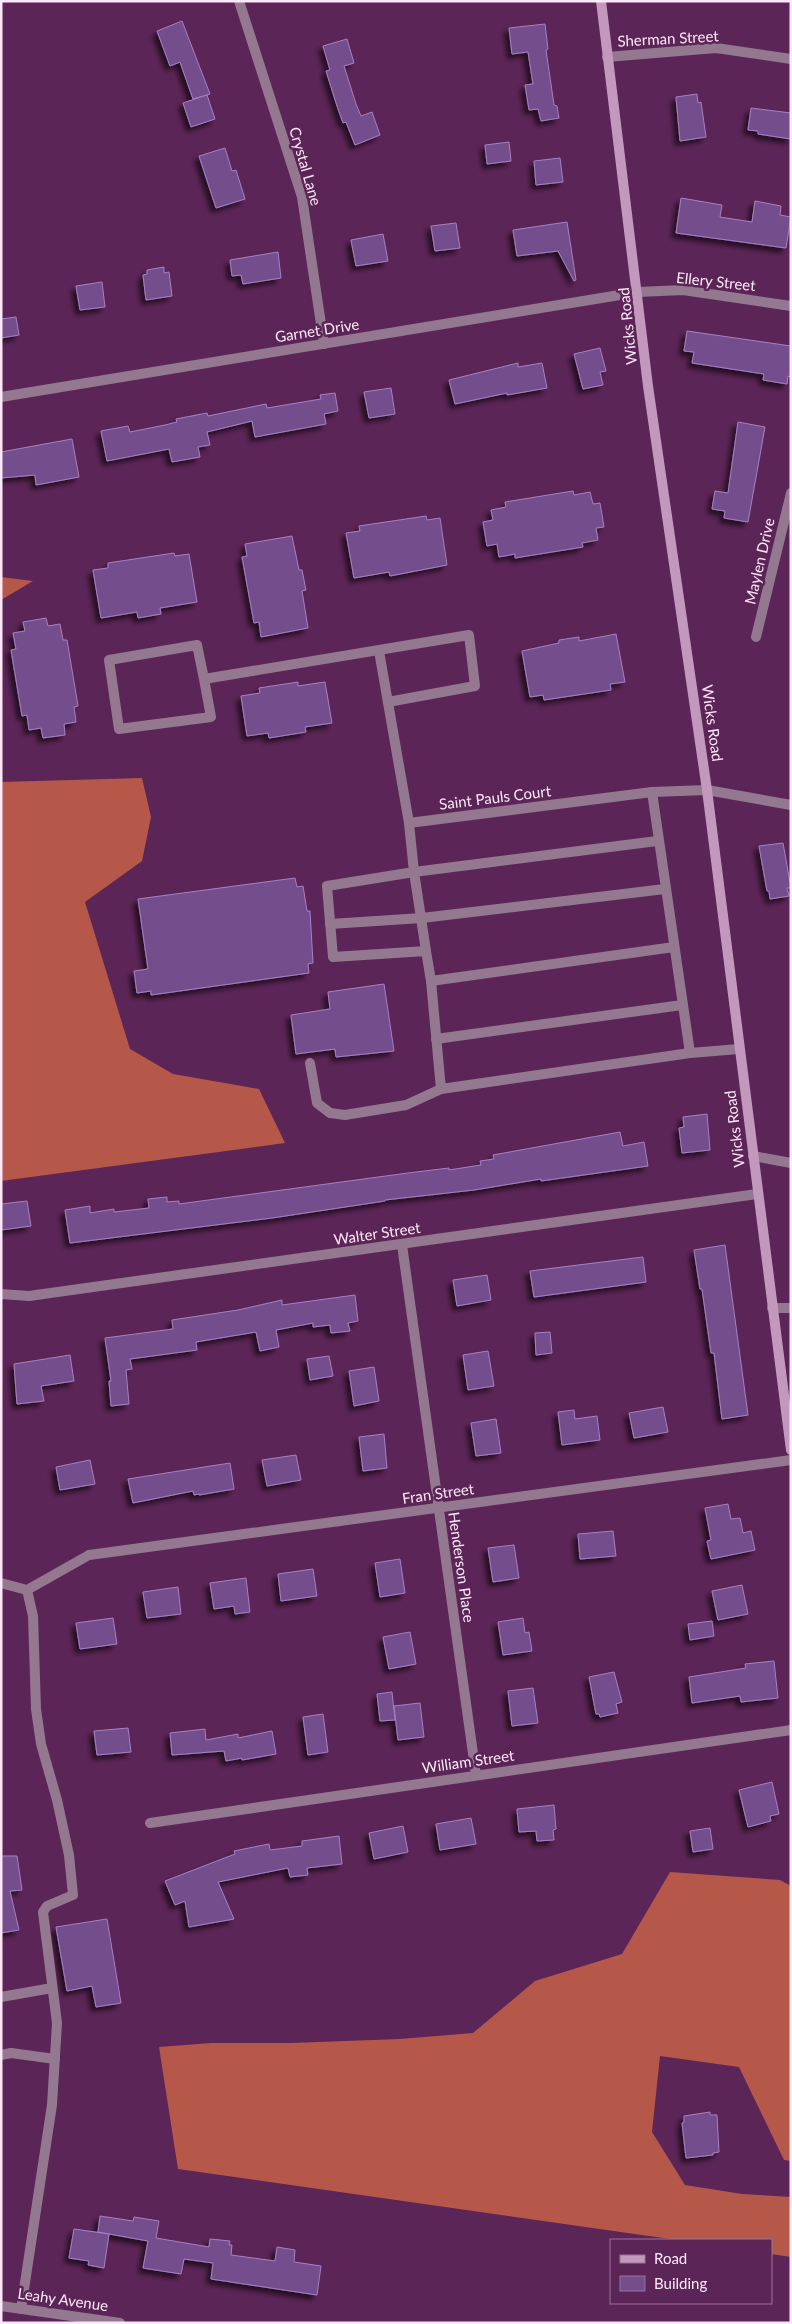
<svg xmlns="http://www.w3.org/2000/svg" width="792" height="2324" viewBox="0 0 792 2324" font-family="Lato,sans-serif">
	<defs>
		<filter id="shadow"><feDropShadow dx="-4.5" dy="4.5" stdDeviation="2.5" flood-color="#0009"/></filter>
	</defs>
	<rect width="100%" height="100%" fill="#5c2557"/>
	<g fill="#b65849">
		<path d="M 1,577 L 33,581 L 1,600 Z"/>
		<path d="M 142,778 L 151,817 L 142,861 L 85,902 L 130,1049 L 173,1074 L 259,1089 L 285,1143 L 1,1181 L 1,782 Z"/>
		<path d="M 670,1872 L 780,1880 L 791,1886 L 791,2161 L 784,2160 L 739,2067 L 660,2056 L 652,2132 L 685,2185 L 742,2194 L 791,2197 L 791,2257 L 771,2254 L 771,2240 L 677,2240 L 178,2169 L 159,2047 L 211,2043 L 291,2043 L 400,2039 L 473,2033 L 535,1981 L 622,1954 Z"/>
	</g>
	<g fill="#734d8c" stroke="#a880c3" filter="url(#shadow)">
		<path d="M 182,21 L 210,94 L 193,99 L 180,62 L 170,66 L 157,31 Z"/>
		<path d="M 545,24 L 548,49 L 546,50 L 554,105 L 557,106 L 559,118 L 541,121 L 538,109 L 529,110 L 525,85 L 533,84 L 528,52 L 512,54 L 509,28 Z"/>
		<path d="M 347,39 L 354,63 L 344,66 L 356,104 L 361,116 L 372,112 L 380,135 L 355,145 L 346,122 L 343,123 L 337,106 L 326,71 L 330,70 L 323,46 Z"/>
		<path d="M 697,94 L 698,103 L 701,102 L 706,137 L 680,141 L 676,97 Z"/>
		<path d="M 207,95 L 215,119 L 191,127 L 183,103 Z"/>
		<path d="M 751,108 L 791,113 L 791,139 L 758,134 L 758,131 L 748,130 Z"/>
		<path d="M 509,142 L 511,161 L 487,164 L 485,145 Z"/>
		<path d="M 225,148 L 232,171 L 236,170 L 245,199 L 216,208 L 199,156 Z"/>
		<path d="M 560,158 L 563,182 L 536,185 L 534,161 Z"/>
		<path d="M 681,198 L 722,205 L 720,217 L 752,222 L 755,201 L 781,206 L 780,215 L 791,217 L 786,248 L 676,233 Z"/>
		<path d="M 567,222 L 576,280 L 574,281 L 558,251 L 517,256 L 513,230 Z"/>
		<path d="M 456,223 L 460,248 L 435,251 L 431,226 Z"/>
		<path d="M 383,234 L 388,261 L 356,266 L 351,240 Z"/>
		<path d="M 278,252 L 281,278 L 243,284 L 241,275 L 232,276 L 230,260 Z"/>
		<path d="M 164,267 L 164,273 L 169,272 L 172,296 L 146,300 L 143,275 L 147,274 L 147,270 Z"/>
		<path d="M 102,282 L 105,307 L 80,310 L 76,286 Z"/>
		<path d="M 16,317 L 19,335 L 1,338 L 1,319 Z"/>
		<path d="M 687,331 L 791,346 L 791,377 L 788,376 L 787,384 L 763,380 L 764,374 L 692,363 L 694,352 L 684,351 Z"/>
		<path d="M 600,348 L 606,371 L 600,372 L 603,385 L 583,389 L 574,354 Z"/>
		<path d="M 518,363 L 518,367 L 542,363 L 547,388 L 507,395 L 507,393 L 455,404 L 449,380 Z"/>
		<path d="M 391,388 L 395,414 L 369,418 L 364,392 Z"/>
		<path d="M 335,393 L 338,411 L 324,414 L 326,424 L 255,437 L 252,421 L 207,432 L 210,445 L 198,447 L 200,457 L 172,462 L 169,449 L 107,461 L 101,431 L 128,426 L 130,432 L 165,425 L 177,422 L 176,419 L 207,413 L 208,416 L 266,404 L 267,408 L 321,399 L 320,395 Z"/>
		<path d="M 738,422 L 765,427 L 748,522 L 724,518 L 725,511 L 712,509 L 715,491 L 728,493 Z"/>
		<path d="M 72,439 L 79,477 L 36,485 L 35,475 L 1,478 L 1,452 Z"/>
		<path d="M 573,491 L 574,495 L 590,492 L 593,504 L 600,503 L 604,527 L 596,528 L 598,540 L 582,543 L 583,547 L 515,558 L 515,554 L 499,557 L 497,544 L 487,546 L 483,522 L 493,520 L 491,510 L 506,507 L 505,502 Z"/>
		<path d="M 426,516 L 427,520 L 440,518 L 447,565 L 390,576 L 389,572 L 354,578 L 346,533 L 360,531 L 359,526 Z"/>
		<path d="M 292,536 L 299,570 L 302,570 L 306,590 L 302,591 L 308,628 L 261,637 L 259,622 L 254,623 L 242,557 L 247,556 L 245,544 Z"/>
		<path d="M 174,553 L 175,556 L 189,554 L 197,602 L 160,608 L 161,614 L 138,618 L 137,612 L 101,618 L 93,570 L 108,568 L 108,563 Z"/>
		<path d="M 46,618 L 48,626 L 60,624 L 63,640 L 67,640 L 78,706 L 74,707 L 76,722 L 64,724 L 65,735 L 43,738 L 41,728 L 29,730 L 27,715 L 22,716 L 11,650 L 16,649 L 13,633 L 25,631 L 23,622 Z"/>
		<path d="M 616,634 L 625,682 L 610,684 L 611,690 L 544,700 L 543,695 L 530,697 L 522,651 L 559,643 L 559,640 L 579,637 L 579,641 Z"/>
		<path d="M 298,682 L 298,686 L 325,682 L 332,723 L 305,727 L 306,732 L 269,738 L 268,733 L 247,736 L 241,696 L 260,693 L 259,688 Z"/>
		<path d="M 783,843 L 791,888 L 787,888 L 789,896 L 770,899 L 769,891 L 767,891 L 759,846 Z"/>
		<path d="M 295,878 L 297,887 L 303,886 L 307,911 L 310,911 L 313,963 L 308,964 L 309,973 L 151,995 L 151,991 L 137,993 L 134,971 L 148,969 L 138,899 Z"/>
		<path d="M 384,984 L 394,1051 L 336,1057 L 335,1049 L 296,1054 L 291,1015 L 330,1009 L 328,992 Z"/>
		<path d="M 707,1114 L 710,1150 L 682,1153 L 679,1128 L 684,1127 L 683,1117 Z"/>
		<path d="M 620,1132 L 623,1146 L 644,1142 L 648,1166 L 541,1181 L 541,1179 L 474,1190 L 385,1200 L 385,1201 L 272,1218 L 70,1243 L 65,1210 L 90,1206 L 90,1213 L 114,1209 L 114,1212 L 149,1208 L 148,1199 L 167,1197 L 167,1202 L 179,1201 L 179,1204 L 408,1173 L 449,1168 L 449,1170 L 481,1165 L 480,1161 L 494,1159 L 493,1155 Z"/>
		<path d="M 27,1201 L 31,1226 L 1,1230 L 1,1204 Z"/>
		<path d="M 725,1245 L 748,1415 L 722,1419 L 714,1353 L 711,1353 L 702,1289 L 700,1289 L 694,1250 Z"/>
		<path d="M 643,1257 L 646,1282 L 534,1297 L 530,1271 Z"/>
		<path d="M 487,1275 L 491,1300 L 457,1306 L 453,1280 Z"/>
		<path d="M 355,1295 L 358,1321 L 348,1323 L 350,1331 L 331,1333 L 330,1325 L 313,1327 L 313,1323 L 276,1330 L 279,1347 L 260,1351 L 256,1332 L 196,1342 L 197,1350 L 130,1359 L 132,1369 L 126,1370 L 129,1404 L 111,1406 L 109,1381 L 111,1381 L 105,1338 L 173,1329 L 172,1320 L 238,1310 L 282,1300 L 282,1305 Z"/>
		<path d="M 550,1332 L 552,1353 L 536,1355 L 535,1333 Z"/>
		<path d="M 488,1351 L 494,1386 L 468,1390 L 463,1355 Z"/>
		<path d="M 70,1355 L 74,1381 L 41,1386 L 44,1401 L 17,1404 L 14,1364 Z"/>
		<path d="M 329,1356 L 333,1376 L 310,1380 L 307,1359 Z"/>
		<path d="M 374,1367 L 379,1401 L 354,1406 L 349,1371 Z"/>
		<path d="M 663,1407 L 668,1432 L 634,1438 L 629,1413 Z"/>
		<path d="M 574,1410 L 575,1419 L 597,1416 L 600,1440 L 562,1445 L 558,1412 Z"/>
		<path d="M 496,1419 L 501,1453 L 476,1456 L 471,1423 Z"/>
		<path d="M 384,1434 L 387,1468 L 363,1471 L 359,1437 Z"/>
		<path d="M 296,1455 L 301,1480 L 267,1486 L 262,1460 Z"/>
		<path d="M 90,1460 L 95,1484 L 60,1490 L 56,1467 Z"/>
		<path d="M 230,1463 L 234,1489 L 199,1495 L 199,1494 L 194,1495 L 193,1491 L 133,1503 L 128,1479 Z"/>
		<path d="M 728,1504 L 731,1519 L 740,1518 L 743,1533 L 751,1531 L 755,1550 L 711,1559 L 707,1541 L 711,1540 L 705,1508 Z"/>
		<path d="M 613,1531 L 616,1556 L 580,1559 L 578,1534 Z"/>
		<path d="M 514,1545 L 519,1578 L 493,1582 L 488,1548 Z"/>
		<path d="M 400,1559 L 405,1593 L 380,1597 L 375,1563 Z"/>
		<path d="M 313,1569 L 317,1596 L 281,1601 L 278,1574 Z"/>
		<path d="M 246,1578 L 250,1612 L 235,1614 L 234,1606 L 214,1609 L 210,1583 Z"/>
		<path d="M 742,1585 L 748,1614 L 718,1620 L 712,1591 Z"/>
		<path d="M 178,1587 L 181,1614 L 147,1618 L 143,1592 Z"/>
		<path d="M 113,1618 L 117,1644 L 80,1649 L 76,1623 Z"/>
		<path d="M 523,1618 L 525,1633 L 529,1632 L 532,1651 L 503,1655 L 498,1622 Z"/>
		<path d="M 712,1621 L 714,1636 L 690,1640 L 688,1624 Z"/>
		<path d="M 410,1632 L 416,1664 L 389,1669 L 383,1637 Z"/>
		<path d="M 774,1661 L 778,1698 L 741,1702 L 740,1696 L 692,1703 L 689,1677 L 746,1668 L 745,1664 Z"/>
		<path d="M 614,1672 L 622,1702 L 616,1704 L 618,1713 L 600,1717 L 599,1714 L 596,1714 L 589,1677 Z"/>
		<path d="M 533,1688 L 538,1723 L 512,1726 L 508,1691 Z"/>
		<path d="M 392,1692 L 395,1720 L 380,1721 L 377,1694 Z"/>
		<path d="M 420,1703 L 424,1737 L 398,1740 L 394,1706 Z"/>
		<path d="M 323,1714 L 328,1752 L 308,1755 L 303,1717 Z"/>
		<path d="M 128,1728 L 131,1752 L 97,1755 L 94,1731 Z"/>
		<path d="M 205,1729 L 206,1740 L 238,1734 L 238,1738 L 272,1731 L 276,1754 L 242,1760 L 242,1758 L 226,1761 L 224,1751 L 172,1755 L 170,1733 Z"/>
		<path d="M 772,1782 L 779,1814 L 770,1816 L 771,1821 L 748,1827 L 739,1790 Z"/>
		<path d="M 554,1805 L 556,1829 L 553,1830 L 554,1840 L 537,1841 L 536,1831 L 519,1832 L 517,1809 Z"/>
		<path d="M 471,1818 L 476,1844 L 440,1850 L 436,1824 Z"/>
		<path d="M 403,1826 L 408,1852 L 374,1859 L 369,1833 Z"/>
		<path d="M 710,1828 L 713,1849 L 693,1852 L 690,1831 Z"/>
		<path d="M 339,1836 L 342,1864 L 307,1868 L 308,1875 L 290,1877 L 288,1868 L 218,1882 L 234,1919 L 189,1927 L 185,1901 L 175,1905 L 165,1881 L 235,1854 L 234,1851 L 269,1844 L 270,1850 L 302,1846 L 302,1841 Z"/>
		<path d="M 1,1856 L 17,1856 L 22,1890 L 10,1891 L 19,1930 L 1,1933 Z"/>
		<path d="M 107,1919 L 121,2003 L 96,2007 L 92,1986 L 67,1991 L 56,1927 Z"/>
		<path d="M 710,2112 L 710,2115 L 717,2115 L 719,2152 L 713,2153 L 713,2155 L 686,2158 L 682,2123 L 684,2122 L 684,2116 Z"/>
		<path d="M 100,2216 L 133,2221 L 134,2217 L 159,2221 L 156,2238 L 209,2247 L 210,2239 L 230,2241 L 229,2245 L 232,2245 L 231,2255 L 275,2261 L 277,2247 L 295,2250 L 294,2262 L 321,2266 L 317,2295 L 211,2279 L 213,2263 L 184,2259 L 181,2274 L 143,2268 L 148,2241 L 98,2232 Z"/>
		<path d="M 74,2229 L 109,2234 L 104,2268 L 88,2265 L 89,2261 L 69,2258 Z"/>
	</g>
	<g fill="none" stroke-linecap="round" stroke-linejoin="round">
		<g stroke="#93788f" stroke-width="10">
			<path d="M 652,792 L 690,1053"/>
			<path d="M 409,823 L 414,872 L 327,886 L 333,957 L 426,951 L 431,981 L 441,1089 L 690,1053 L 739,1049"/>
			<path d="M 330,924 L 422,918 L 665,889"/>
			<path d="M 426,951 L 414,872 L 657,841"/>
			<path d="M 431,981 L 674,947"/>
			<path d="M 436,1039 L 682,1005"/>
			<path d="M 310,1063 L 317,1103 L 330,1113 L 345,1115 L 406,1105 L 441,1089"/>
			<path d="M 753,1156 L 791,1163"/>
			<path d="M 772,1308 L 791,1308"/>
			<path d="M 1,1583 L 27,1590"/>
			<path d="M 1,1997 L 52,1988"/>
			<path d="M 1,2055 L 11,2053 L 55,2059"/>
			<path d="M 21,2309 L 52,2105 L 57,2023 L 43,1912 L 47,1906 L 73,1895 L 69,1855 L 57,1800 L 41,1744 L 36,1709 L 33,1616 L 27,1590 L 89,1555"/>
		</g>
		<g stroke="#93788f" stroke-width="10">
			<path d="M 239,1 L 302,197 L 324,344"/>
			<path d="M 607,57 L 716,48 L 791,59"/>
			<path d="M 1,397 L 638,292 L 683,290 L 791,306"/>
			<path d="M 756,637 L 791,493"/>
			<path d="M 379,651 L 409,823 L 652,792 L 707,790 L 791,805"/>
			<path d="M 204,679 L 211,717 L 119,729 L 109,660 L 197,645 L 204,679 L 469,635 L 475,686 L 388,702"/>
			<path d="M 402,1245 L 476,1775"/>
			<path d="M 1,1294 L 29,1296 L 757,1194"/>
			<path d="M 89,1555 L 791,1460"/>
			<path d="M 150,1823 L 791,1730"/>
			<path d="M 1,2306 L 120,2323"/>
		</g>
		<path stroke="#c398bd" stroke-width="10" d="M 601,1 L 648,386 L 707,790 L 791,1450"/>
	</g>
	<g text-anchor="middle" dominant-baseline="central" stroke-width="5" stroke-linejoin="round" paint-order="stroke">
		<g font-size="15" fill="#fde8f9" stroke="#5c2557">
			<text transform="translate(668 38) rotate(-3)">Sherman Street</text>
			<text transform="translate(306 166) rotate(74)">Crystal Lane</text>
			<text transform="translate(716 281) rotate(6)">Ellery Street</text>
			<text transform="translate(627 326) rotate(-96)">Wicks Road</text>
			<text transform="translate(317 330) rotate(-9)">Garnet Drive</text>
			<text transform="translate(759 561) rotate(-77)">Maylen Drive</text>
			<text transform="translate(713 723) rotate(82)">Wicks Road</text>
			<text transform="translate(495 797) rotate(-7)">Saint Pauls Court</text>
			<text transform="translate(734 1129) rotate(-97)">Wicks Road</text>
			<text transform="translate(377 1233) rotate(-8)">Walter Street</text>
			<text transform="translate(438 1493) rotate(-8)">Fran Street</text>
			<text transform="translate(462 1567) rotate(82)">Henderson Place</text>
			<text transform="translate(468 1761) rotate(-8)">William Street</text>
			<text transform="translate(63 2299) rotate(8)">Leahy Avenue</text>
		</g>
	</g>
	<rect width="792" height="2324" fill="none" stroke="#fde8f9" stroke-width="5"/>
	<rect x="610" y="2239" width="162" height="65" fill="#5c2557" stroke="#9c7398"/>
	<rect x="620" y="2255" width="25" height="8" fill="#c398bd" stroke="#9c7398"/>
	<text x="654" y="2264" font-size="15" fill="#fde8f9">Road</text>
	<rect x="620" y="2276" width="25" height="15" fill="#734d8c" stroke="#9c7398"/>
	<text x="654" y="2289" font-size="15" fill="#fde8f9">Building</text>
</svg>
